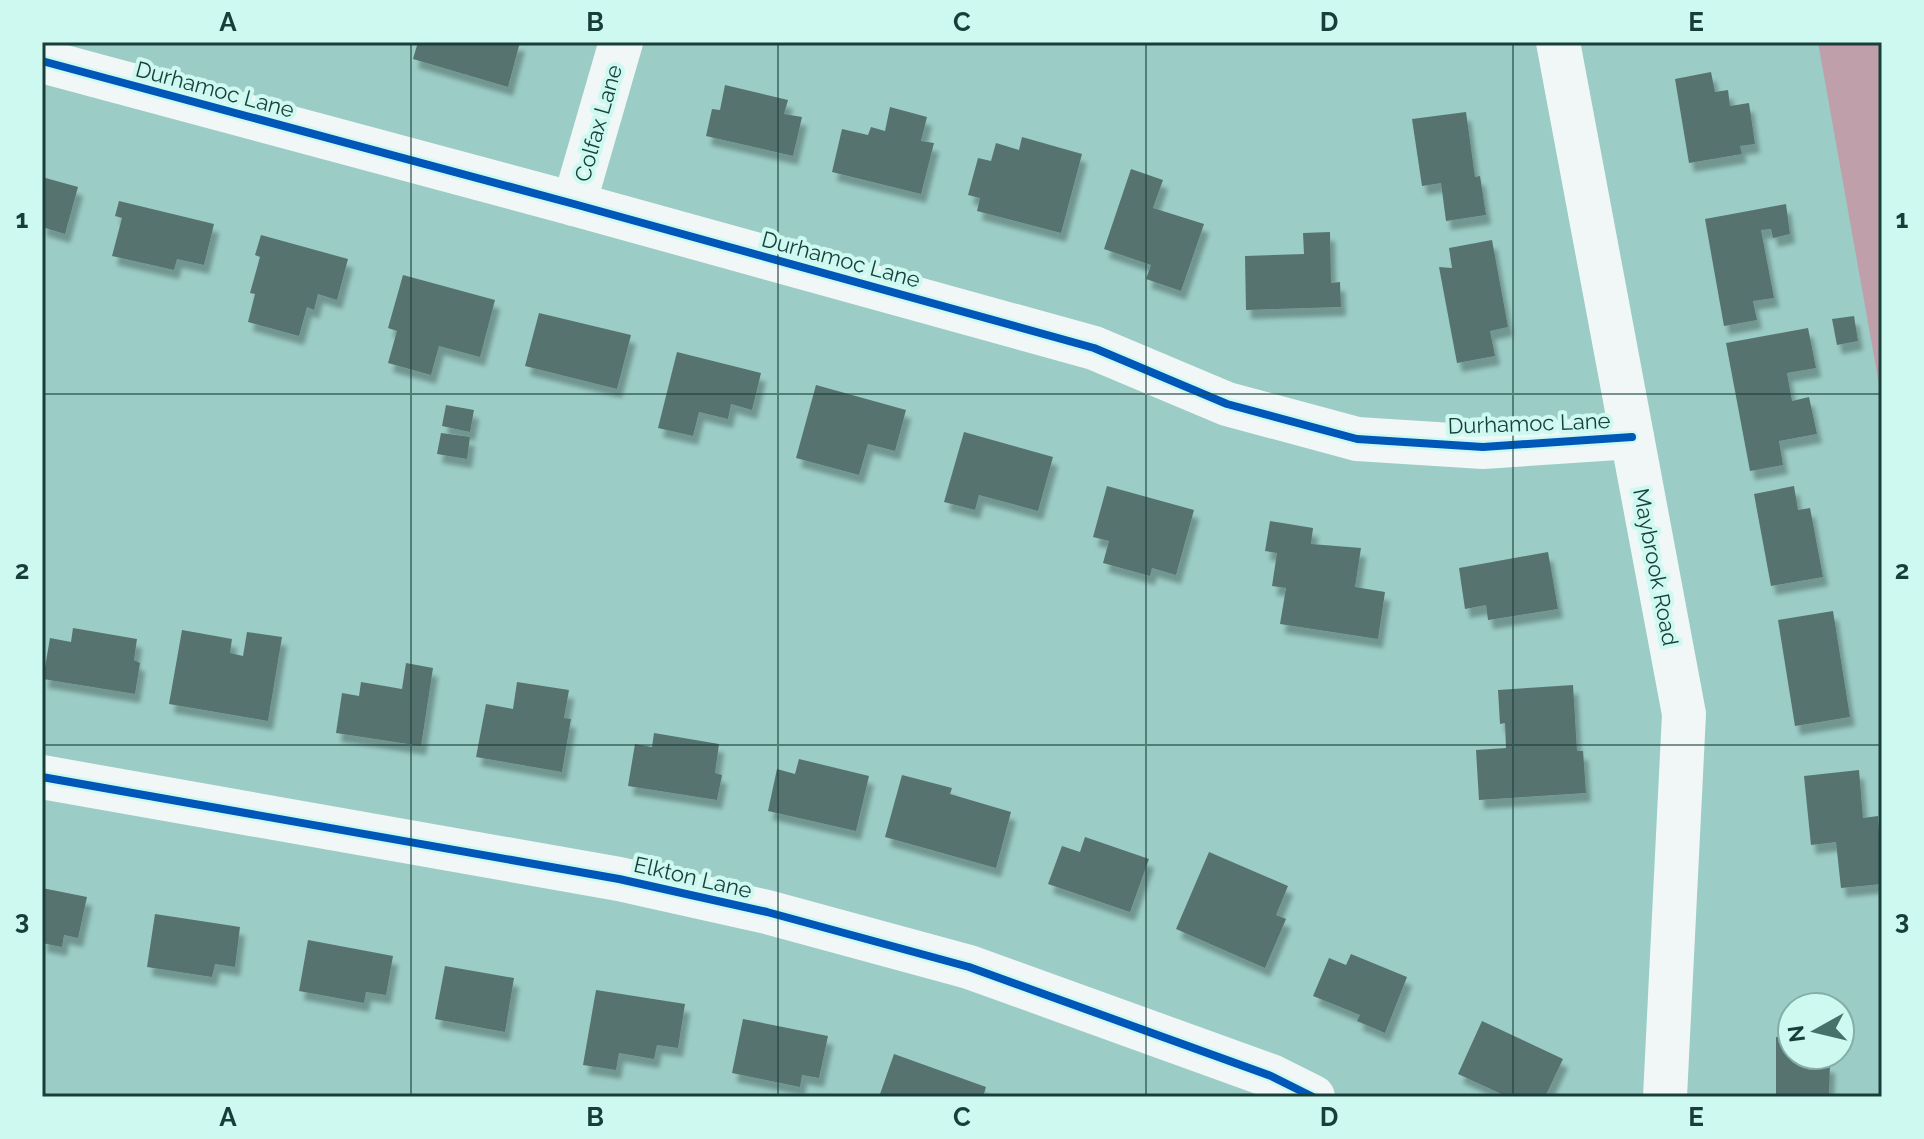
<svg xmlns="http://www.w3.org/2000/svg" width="1924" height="1139" viewBox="0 0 1924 1139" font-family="Raleway,sans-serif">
	<defs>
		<filter id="shadow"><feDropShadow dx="5" dy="9" stdDeviation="2" flood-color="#0004"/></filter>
	</defs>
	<rect width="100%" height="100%" fill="#9bccc5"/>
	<path fill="#bf9faa" d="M 1818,42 L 1882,42 L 1882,401 Z"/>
	<g fill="#577370" filter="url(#shadow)">
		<path d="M 418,42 L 520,42 L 508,87 L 413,59 Z"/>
		<path d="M 1711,72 L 1715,92 L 1728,90 L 1730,106 L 1749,103 L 1755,144 L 1740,146 L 1742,154 L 1689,163 L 1675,79 Z"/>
		<path d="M 725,85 L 788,100 L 784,114 L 802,117 L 793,156 L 706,136 L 712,109 L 720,110 Z"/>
		<path d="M 890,107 L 927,117 L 921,141 L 934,143 L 921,194 L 832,172 L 842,129 L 868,135 L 871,127 L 885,131 Z"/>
		<path d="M 1466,112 L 1475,177 L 1480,176 L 1486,215 L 1446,221 L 1441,183 L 1422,186 L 1412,119 Z"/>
		<path d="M 1022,137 L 1082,154 L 1061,233 L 977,211 L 980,198 L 968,195 L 978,158 L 991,161 L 996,143 L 1019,150 Z"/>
		<path d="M 1131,169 L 1163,180 L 1153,208 L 1204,224 L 1181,291 L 1146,279 L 1151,265 L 1104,249 Z"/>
		<path d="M 42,177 L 78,187 L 65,234 L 42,227 Z"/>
		<path d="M 119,201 L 214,224 L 204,265 L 177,259 L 174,270 L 112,256 L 122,218 L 115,216 Z"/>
		<path d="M 1786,204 L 1790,234 L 1773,238 L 1771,229 L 1761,230 L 1774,298 L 1753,301 L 1757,320 L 1724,326 L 1705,219 Z"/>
		<path d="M 1330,232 L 1331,283 L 1340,282 L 1341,307 L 1246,310 L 1245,256 L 1304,254 L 1303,233 Z"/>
		<path d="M 261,235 L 348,259 L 337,300 L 318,294 L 314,310 L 307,307 L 299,336 L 248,322 L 255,294 L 250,293 L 260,257 L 255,255 Z"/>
		<path d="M 1492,240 L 1508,327 L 1490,331 L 1495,356 L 1457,363 L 1439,267 L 1452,268 L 1449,248 Z"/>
		<path d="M 403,275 L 495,300 L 480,357 L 439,346 L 431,375 L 388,363 L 397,331 L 388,328 Z"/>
		<path d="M 539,313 L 631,335 L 617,389 L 525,366 Z"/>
		<path d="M 1854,316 L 1858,341 L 1837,345 L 1832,319 Z"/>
		<path d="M 1808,328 L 1816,368 L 1787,373 L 1792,401 L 1809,397 L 1817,434 L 1779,441 L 1783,465 L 1750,471 L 1726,343 Z"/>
		<path d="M 677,352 L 761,373 L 752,410 L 731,404 L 728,419 L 699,412 L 693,436 L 658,428 Z"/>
		<path d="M 816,385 L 906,410 L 895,451 L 868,444 L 859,475 L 796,458 Z"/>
		<path d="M 446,405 L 474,410 L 470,432 L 442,426 Z"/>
		<path d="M 964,432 L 1053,457 L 1038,511 L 979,495 L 975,510 L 944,502 Z"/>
		<path d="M 441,433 L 470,437 L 467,459 L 437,454 Z"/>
		<path d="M 1107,486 L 1194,510 L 1176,575 L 1152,568 L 1150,576 L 1103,563 L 1109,541 L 1093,537 Z"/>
		<path d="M 1794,486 L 1798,510 L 1810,508 L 1823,577 L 1771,586 L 1754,494 Z"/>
		<path d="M 1270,521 L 1313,528 L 1311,544 L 1361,548 L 1355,587 L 1385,592 L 1378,639 L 1280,624 L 1286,588 L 1272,586 L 1277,553 L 1265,551 Z"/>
		<path d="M 1548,552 L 1558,609 L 1488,620 L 1486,605 L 1465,609 L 1459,568 Z"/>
		<path d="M 1833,611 L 1850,717 L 1795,726 L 1778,620 Z"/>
		<path d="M 73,628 L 137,639 L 134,660 L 140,663 L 135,694 L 43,679 L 50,638 L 71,642 Z"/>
		<path d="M 182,630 L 232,639 L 230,653 L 243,656 L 247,632 L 282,637 L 268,721 L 169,704 Z"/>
		<path d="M 406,663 L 433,668 L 421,746 L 336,733 L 342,693 L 359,696 L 361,682 L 402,689 Z"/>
		<path d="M 517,682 L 569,690 L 564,718 L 571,719 L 562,772 L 476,757 L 486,704 L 513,709 Z"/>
		<path d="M 1573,685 L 1577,751 L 1583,751 L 1586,793 L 1479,800 L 1476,750 L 1506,748 L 1505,723 L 1500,724 L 1498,690 Z"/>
		<path d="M 654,733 L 719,744 L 715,773 L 722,775 L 717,800 L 628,786 L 635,744 L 652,747 Z"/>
		<path d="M 799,759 L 869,776 L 856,831 L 768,811 L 777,769 L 795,774 Z"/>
		<path d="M 1859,770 L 1863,818 L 1878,816 L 1882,884 L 1841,888 L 1836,842 L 1811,845 L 1804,776 Z"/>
		<path d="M 902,775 L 952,788 L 950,794 L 1011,812 L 996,868 L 885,837 Z"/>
		<path d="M 1085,837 L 1149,859 L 1130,912 L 1048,884 L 1062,846 L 1080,852 Z"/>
		<path d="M 1209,852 L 1288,886 L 1276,915 L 1286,919 L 1265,968 L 1176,929 Z"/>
		<path d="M 42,888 L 87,897 L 78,938 L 64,935 L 62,947 L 42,943 Z"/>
		<path d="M 155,914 L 240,927 L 235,967 L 215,964 L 212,977 L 147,967 Z"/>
		<path d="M 308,940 L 393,956 L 386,995 L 366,992 L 364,1003 L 299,991 Z"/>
		<path d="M 1351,954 L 1407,977 L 1385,1033 L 1357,1021 L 1360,1015 L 1313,996 L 1329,958 L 1346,965 Z"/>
		<path d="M 445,966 L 514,978 L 505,1032 L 435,1019 Z"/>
		<path d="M 596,990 L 685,1004 L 678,1048 L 657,1045 L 654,1059 L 619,1053 L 616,1070 L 583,1065 Z"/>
		<path d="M 743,1019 L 828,1036 L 819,1078 L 802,1075 L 800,1087 L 732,1073 Z"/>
		<path d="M 1482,1021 L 1563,1059 L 1545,1097 L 1508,1097 L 1458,1074 Z"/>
		<path d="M 1792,1036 L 1792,1055 L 1815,1055 L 1815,1063 L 1830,1064 L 1829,1097 L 1776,1097 L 1776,1037 Z"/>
		<path d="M 894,1054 L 986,1087 L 983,1097 L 879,1097 Z"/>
	</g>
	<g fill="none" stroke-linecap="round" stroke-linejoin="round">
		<g stroke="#f0f7f6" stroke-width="44">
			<path d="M 1558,42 L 1684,714 L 1665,1097"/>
			<path d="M 42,61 L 574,204 L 1094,348 L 1227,404 L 1357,439 L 1483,447 L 1632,437"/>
			<path d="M 574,204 L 621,42"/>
			<path d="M 42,777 L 619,879 L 767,912 L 969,967 L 1271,1076 L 1313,1097"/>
		</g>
		<g stroke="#cef9f1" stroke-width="13">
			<g id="cycleway">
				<path d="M 42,61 L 574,204 L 1094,348 L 1227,404 L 1357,439 L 1483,447 L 1632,437"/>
				<path d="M 42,777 L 619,879 L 767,912 L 969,967 L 1271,1076 L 1313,1097"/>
			</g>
		</g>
		<use href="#cycleway" stroke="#0057b8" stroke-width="8"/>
	</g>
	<path fill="none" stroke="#183e39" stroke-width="2" stroke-opacity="0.55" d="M 411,42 L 411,1097M 778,42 L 778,1097M 1146,42 L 1146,1097M 1513,42 L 1513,1097M 42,394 L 1882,394M 42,745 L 1882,745"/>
	<g text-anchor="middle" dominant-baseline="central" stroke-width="8" stroke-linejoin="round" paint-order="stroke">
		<g font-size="22" fill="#183e39" stroke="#cef9f1">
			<text transform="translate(215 89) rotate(15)">Durhamoc Lane</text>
			<text transform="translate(598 123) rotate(-74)">Colfax Lane</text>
			<text transform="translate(841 259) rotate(15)">Durhamoc Lane</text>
			<text transform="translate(1529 423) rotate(-2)">Durhamoc Lane</text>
			<text transform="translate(1656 567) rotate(79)">Maybrook Road</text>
			<text transform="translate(693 877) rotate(13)">Elkton Lane</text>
		</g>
	</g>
	<rect width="1924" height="1139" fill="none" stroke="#cef9f1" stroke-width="88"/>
	<g transform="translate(1816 1031) rotate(262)"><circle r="38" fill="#cef9f1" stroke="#85aea7" stroke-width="2"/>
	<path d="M0-6L14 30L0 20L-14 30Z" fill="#46706a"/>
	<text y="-12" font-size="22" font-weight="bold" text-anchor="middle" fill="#183e39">N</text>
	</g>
	<rect x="44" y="44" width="1836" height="1051" fill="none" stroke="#183e39" stroke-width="3"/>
	<g font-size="26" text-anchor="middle" font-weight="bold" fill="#183e39">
		<text x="228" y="31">A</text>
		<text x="595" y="31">B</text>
		<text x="962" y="31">C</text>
		<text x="1329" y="31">D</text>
		<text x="1696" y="31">E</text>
		<text x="22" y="228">1</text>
		<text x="1902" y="228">1</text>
		<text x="22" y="579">2</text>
		<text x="1902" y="579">2</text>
		<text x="22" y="929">3</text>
		<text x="1902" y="929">3</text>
		<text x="228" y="1126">A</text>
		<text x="595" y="1126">B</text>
		<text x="962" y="1126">C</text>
		<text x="1329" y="1126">D</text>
		<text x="1696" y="1126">E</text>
	</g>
</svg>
